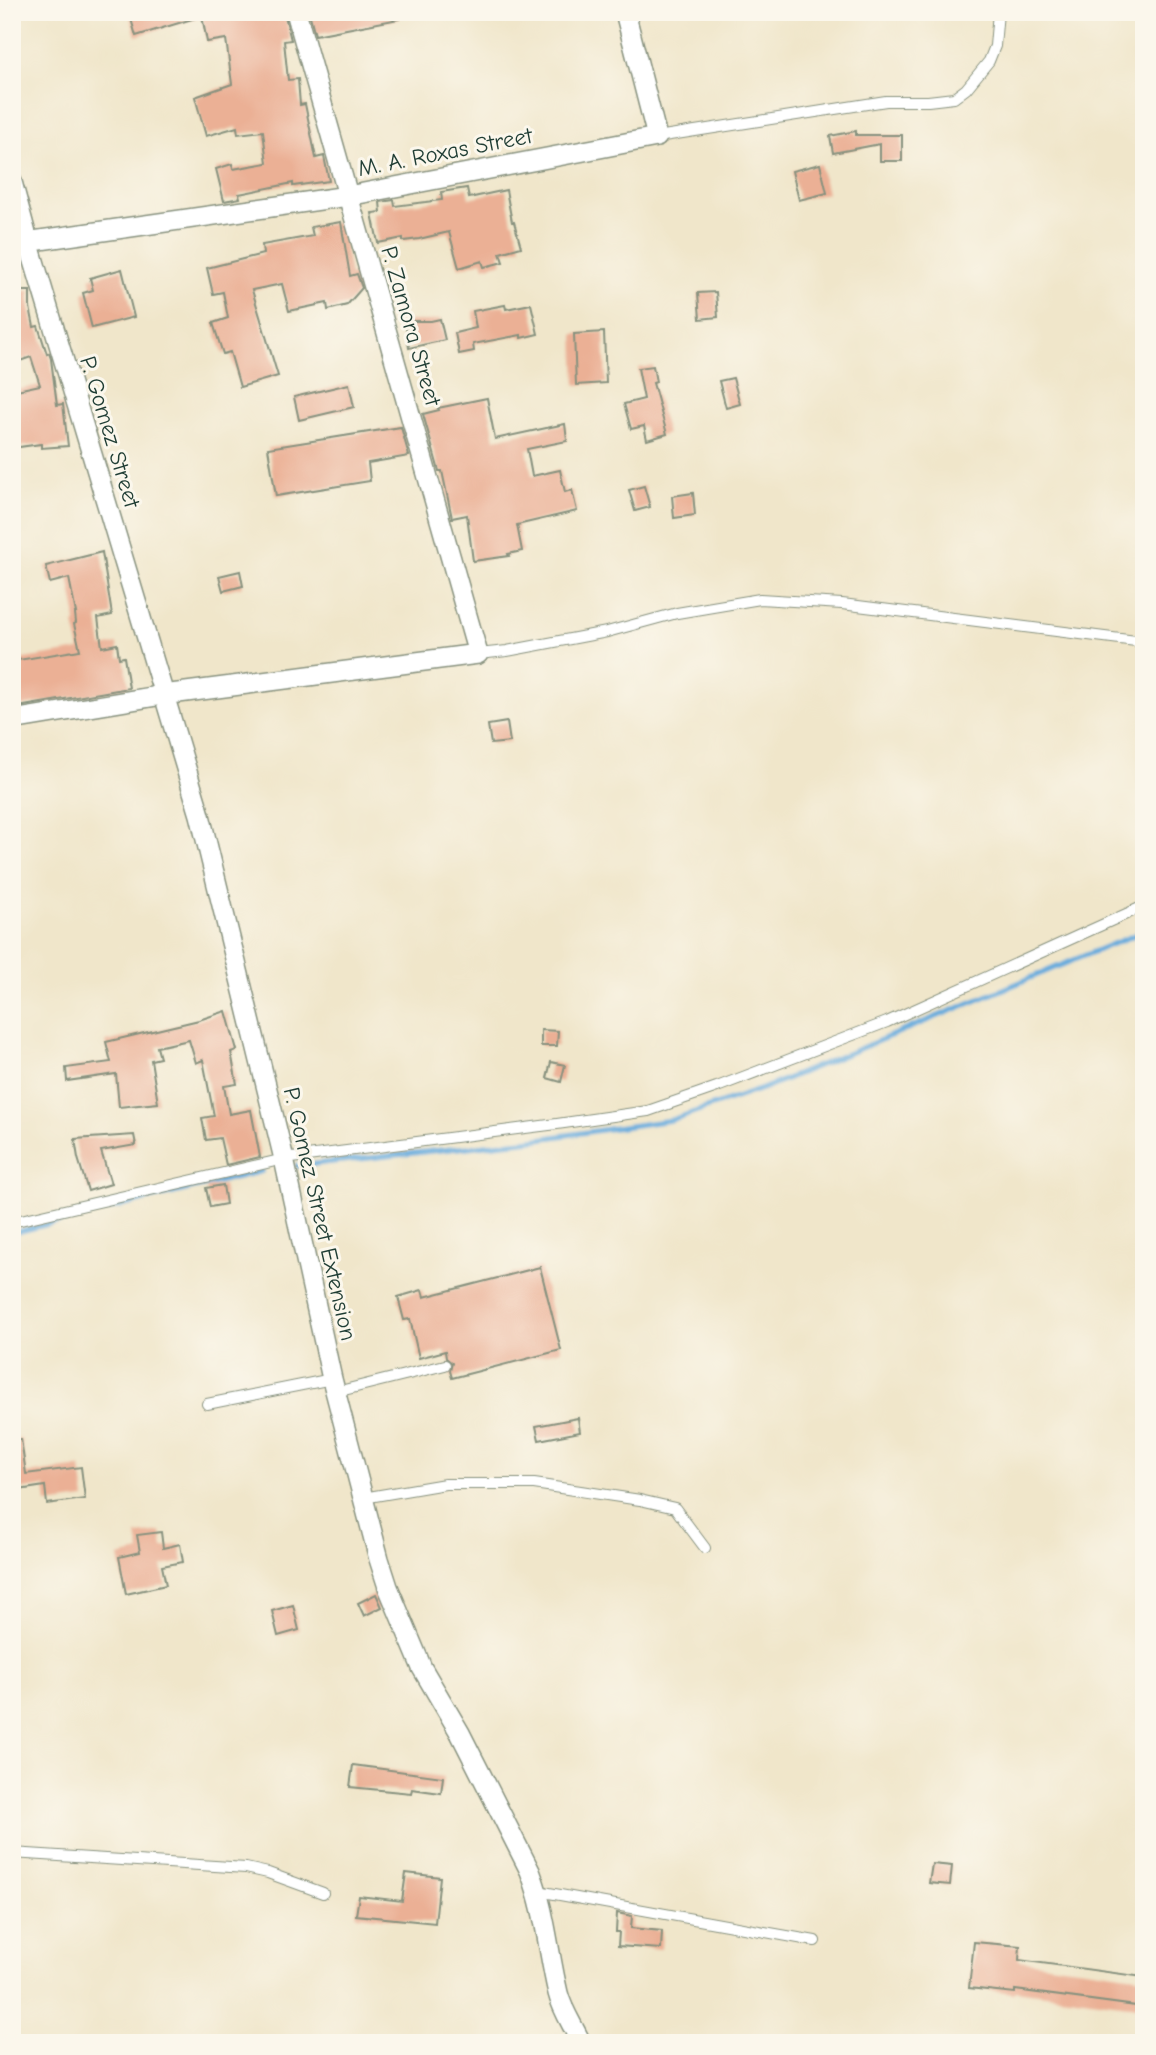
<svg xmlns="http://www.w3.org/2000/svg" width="1156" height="2055" viewBox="0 0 1156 2055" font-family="'Comic Neue',sans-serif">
	<rect width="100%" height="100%" fill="#fbf7ec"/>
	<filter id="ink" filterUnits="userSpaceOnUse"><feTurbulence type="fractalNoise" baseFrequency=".0143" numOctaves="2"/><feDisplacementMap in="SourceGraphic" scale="14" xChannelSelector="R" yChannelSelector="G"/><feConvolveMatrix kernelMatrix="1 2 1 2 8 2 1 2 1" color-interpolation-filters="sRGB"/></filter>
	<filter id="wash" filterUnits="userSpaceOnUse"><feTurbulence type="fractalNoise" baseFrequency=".00686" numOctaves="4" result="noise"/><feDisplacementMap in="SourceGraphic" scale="28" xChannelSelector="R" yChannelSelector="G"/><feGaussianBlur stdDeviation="1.57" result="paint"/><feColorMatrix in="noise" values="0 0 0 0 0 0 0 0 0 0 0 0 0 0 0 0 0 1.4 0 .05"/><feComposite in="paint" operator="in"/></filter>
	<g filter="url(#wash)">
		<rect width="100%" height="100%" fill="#f0e6ca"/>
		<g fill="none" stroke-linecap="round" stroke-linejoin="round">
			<g stroke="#67acdd" stroke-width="5">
				<path d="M 297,1166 L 532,1140 L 671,1120 L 762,1089 L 1144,931"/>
				<path d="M 12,1233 L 262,1171"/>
			</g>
		</g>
		<g id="blocks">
			<g fill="#ebb095">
				<path d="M 129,12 L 284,12 L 291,40 L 284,41 L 288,80 L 298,79 L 300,105 L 305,104 L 316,158 L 324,156 L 329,181 L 293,186 L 293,183 L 239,194 L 240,198 L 224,201 L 216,169 L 232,164 L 233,169 L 267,163 L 263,131 L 238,134 L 237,127 L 206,136 L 195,97 L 232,84 L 226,39 L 207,42 L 202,16 L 136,36 Z"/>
				<path d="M 309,12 L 399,12 L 399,19 L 315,35 Z"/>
				<path d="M 856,131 L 856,135 L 902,135 L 902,161 L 880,161 L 880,144 L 833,153 L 830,136 Z"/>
				<path d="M 820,164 L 827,193 L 799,200 L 792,171 Z"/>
				<path d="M 467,188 L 469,198 L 506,190 L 512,222 L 514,222 L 521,247 L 500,253 L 503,262 L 484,267 L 482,261 L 459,268 L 449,232 L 419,239 L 403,241 L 403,238 L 378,243 L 372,213 L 381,212 L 380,202 L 394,200 L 395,206 L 442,200 L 441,192 Z"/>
				<path d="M 341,222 L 350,276 L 357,274 L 362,288 L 347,305 L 328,310 L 327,303 L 289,311 L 282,284 L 252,290 L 278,376 L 240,387 L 230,352 L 223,354 L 213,323 L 228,318 L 223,292 L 213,294 L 207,268 L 263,254 L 262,245 L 313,236 L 311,227 Z"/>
				<path d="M 122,269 L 134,317 L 92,328 L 83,293 L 93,290 L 90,278 Z"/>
				<path d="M 12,291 L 30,291 L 30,307 L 34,327 L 38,326 L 47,354 L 49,353 L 51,359 L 57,405 L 63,404 L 68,446 L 41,448 L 41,444 L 12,448 L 12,391 L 40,385 L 31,357 L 20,361 L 12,337 Z"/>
				<path d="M 716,292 L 718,317 L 700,319 L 698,293 Z"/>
				<path d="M 531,304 L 538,334 L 521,338 L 521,335 L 473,344 L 474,351 L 459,354 L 455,333 L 476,328 L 473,311 L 505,305 L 506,309 Z"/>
				<path d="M 440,319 L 445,340 L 409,348 L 405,321 L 431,321 Z"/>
				<path d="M 604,332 L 606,383 L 576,385 L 574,334 Z"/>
				<path d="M 653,366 L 656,382 L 653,383 L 667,434 L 647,440 L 644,426 L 631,429 L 624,404 L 644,399 L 638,368 Z"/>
				<path d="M 733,378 L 740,404 L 726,408 L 719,381 Z"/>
				<path d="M 349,384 L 354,407 L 299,420 L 294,397 Z"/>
				<path d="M 487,398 L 495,439 L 565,424 L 567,441 L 527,449 L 532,476 L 560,470 L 565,492 L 572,490 L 577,511 L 517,525 L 522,551 L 508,554 L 509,556 L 473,561 L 467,515 L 452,518 L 442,471 L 439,471 L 423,414 L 439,410 L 438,408 Z"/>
				<path d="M 401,427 L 409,456 L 368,463 L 370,481 L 276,496 L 268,448 Z"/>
				<path d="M 644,486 L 650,507 L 635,511 L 629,490 Z"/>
				<path d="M 693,493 L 695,515 L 674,518 L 672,496 Z"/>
				<path d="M 102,552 L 112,615 L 98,618 L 102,647 L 117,644 L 119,658 L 124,657 L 129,688 L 12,708 L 12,661 L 80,650 L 74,624 L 76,623 L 75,613 L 76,613 L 69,578 L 50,583 L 46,566 Z"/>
				<path d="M 240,571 L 243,586 L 223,591 L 219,576 Z"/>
				<path d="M 507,722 L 510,742 L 491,744 L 488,725 Z"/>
				<path d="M 226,1011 L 237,1050 L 231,1052 L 237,1084 L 224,1086 L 229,1114 L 251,1110 L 260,1157 L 226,1165 L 220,1138 L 206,1140 L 202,1118 L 214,1116 L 203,1060 L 196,1063 L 189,1040 L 157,1047 L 160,1058 L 151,1060 L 158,1103 L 119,1107 L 116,1074 L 67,1081 L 66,1068 L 111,1062 L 106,1042 L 199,1020 Z"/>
				<path d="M 541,1030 L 558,1031 L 557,1046 L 541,1046 Z"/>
				<path d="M 551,1062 L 565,1065 L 561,1082 L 547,1078 Z"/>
				<path d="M 134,1135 L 136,1145 L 101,1151 L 111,1184 L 88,1191 L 78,1158 L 75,1139 Z"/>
				<path d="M 223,1185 L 226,1204 L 210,1207 L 206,1188 Z"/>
				<path d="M 540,1267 L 561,1350 L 452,1378 L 450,1371 L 452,1363 L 446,1358 L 445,1351 L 419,1358 L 410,1319 L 404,1320 L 398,1297 L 422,1290 L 424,1297 Z"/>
				<path d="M 578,1418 L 580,1432 L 539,1440 L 536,1426 Z"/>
				<path d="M 21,1439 L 26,1474 L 81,1467 L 85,1499 L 47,1504 L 45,1486 L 12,1491 L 12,1440 Z"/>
				<path d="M 161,1532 L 163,1548 L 180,1544 L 183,1562 L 162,1566 L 166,1585 L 126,1594 L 119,1557 L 140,1552 L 137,1535 Z"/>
				<path d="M 376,1594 L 382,1607 L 364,1616 L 358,1603 Z"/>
				<path d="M 293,1605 L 299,1630 L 278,1636 L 272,1611 Z"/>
				<path d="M 353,1765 L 443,1777 L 441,1793 L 412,1789 L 411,1793 L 350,1787 Z"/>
				<path d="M 932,1864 L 952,1866 L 950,1885 L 929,1883 Z"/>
				<path d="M 406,1873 L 440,1877 L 435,1923 L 356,1915 L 359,1896 L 402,1901 Z"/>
				<path d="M 617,1913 L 632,1916 L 631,1928 L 662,1931 L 661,1949 L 618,1946 L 619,1932 L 616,1932 Z"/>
				<path d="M 974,1942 L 1020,1946 L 1019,1960 L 1144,1977 L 1144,2007 L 1015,1990 L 1015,1993 L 969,1988 Z"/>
			</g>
		</g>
	</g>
	<g filter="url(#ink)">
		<use href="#blocks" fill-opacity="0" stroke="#88927f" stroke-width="2"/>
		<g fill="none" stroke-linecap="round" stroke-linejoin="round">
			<g stroke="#88927f" stroke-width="12">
				<g id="service">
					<path d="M 657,137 L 886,101 L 928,101 L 954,98 L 966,89 L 989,61 L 995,46 L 998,12"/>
					<path d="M 478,654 L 507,651 L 607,632 L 677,613 L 760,599 L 842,604 L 1144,642"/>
					<path d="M 12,1222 L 284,1159 L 557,1124 L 648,1111 L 717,1087 L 887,1022 L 1144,906"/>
					<path d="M 336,1392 L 445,1365"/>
					<path d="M 207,1404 L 332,1379"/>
					<path d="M 363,1498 L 445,1484 L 534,1484 L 640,1500 L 675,1508 L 705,1548"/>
					<path d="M 12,1853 L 246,1868 L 268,1873 L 323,1893"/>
					<path d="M 538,1891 L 815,1941"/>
				</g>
			</g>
			<g stroke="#88927f" stroke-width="22">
				<g id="minor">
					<path d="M 12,182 L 28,241 L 200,815 L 284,1159 L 332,1379 L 379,1559 L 388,1587 L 422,1668 L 460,1733 L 530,1871 C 546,1913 548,1951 558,1993 C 562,2010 574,2027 581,2043"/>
					<path d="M 12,244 L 348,196 L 657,137 L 625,12"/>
					<path d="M 12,720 L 163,695 L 478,654 L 296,12"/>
				</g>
			</g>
			<use href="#service" stroke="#fff" stroke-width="10"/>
			<use href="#minor" stroke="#fff" stroke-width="19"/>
		</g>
	</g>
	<g text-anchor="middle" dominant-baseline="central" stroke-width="6" stroke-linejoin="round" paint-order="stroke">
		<g font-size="23" fill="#1f3d34" stroke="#fbf7ec">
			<text transform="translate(445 152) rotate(-11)">M. A. Roxas Street</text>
			<text transform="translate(411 326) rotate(74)">P. Zamora Street</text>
			<text transform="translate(110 432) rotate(73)">P. Gomez Street</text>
			<text transform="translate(320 1214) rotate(77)">P. Gomez Street Extension</text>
		</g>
	</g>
	<rect width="1156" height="2055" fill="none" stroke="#fbf7ec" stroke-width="42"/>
</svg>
